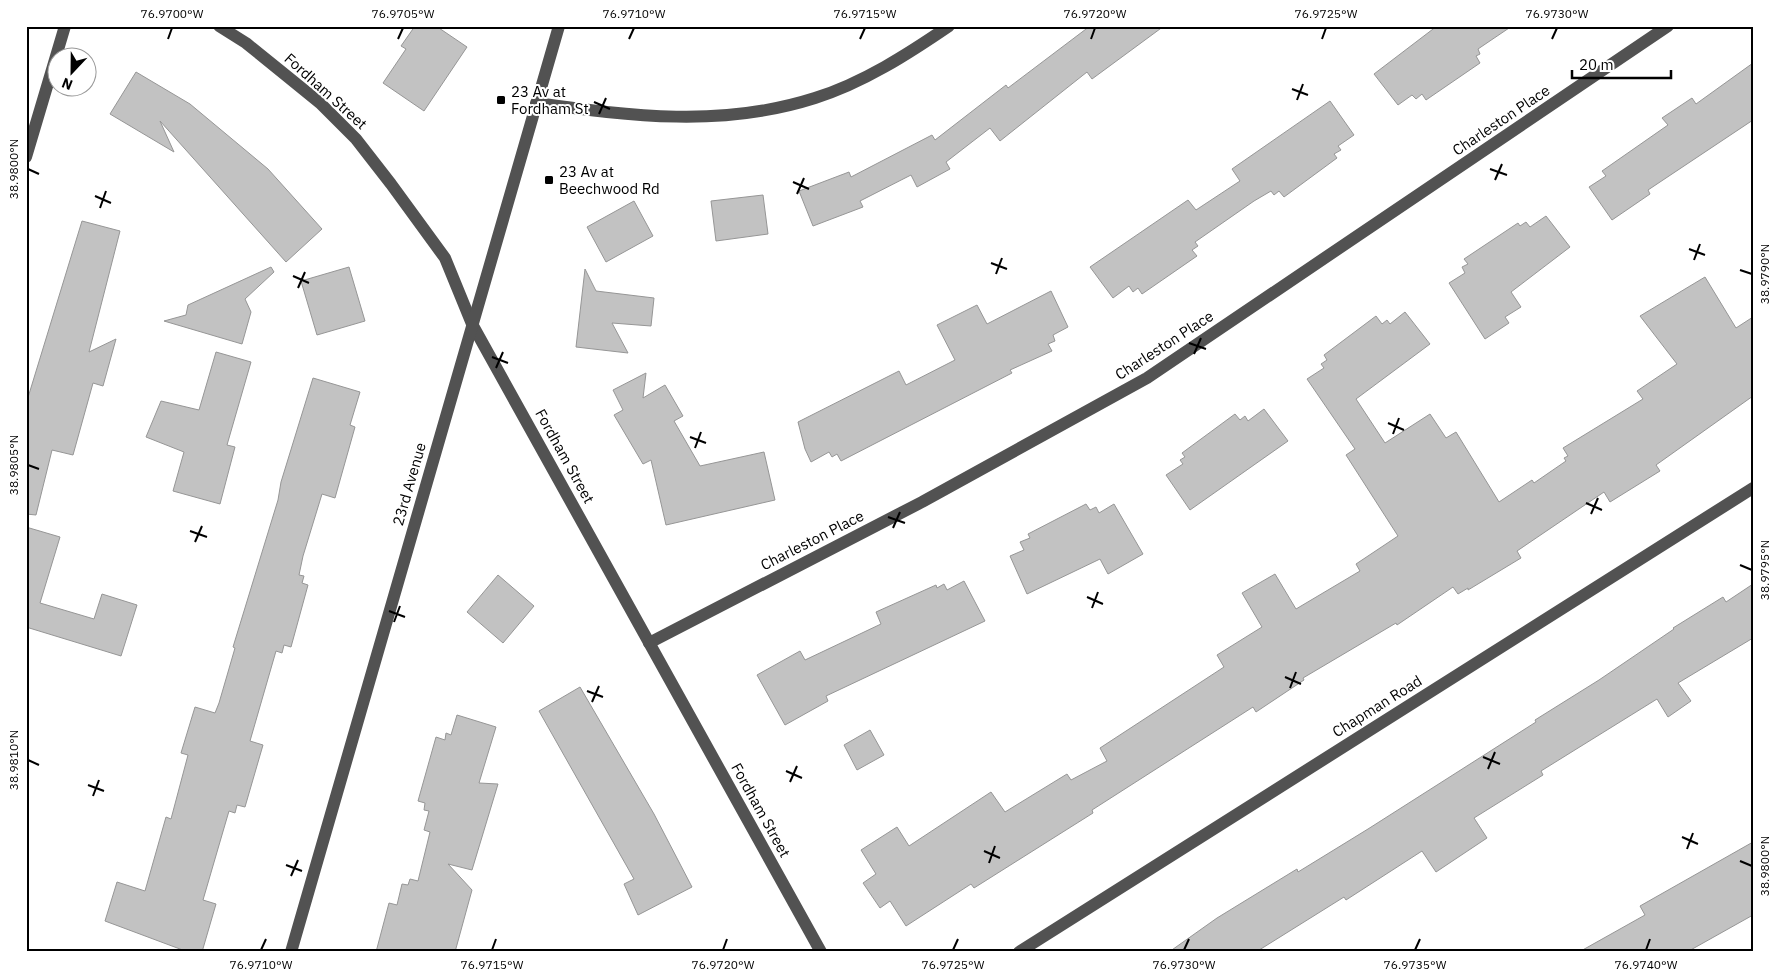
<svg xmlns="http://www.w3.org/2000/svg" width="1779" height="978" viewBox="0 0 1779 978" font-family="'IBM Plex Sans',sans-serif">
	<rect width="100%" height="100%" fill="#fff"/>
	<g fill="#c2c2c2" stroke="#969696">
		<path d="M 415,26 L 436,26 L 467,47 L 424,111 L 383,83 L 406,49 L 401,46 Z"/>
		<path d="M 1090,26 L 1164,26 L 1092,79 L 1087,72 L 1000,141 L 990,128 L 946,162 L 950,169 L 917,187 L 911,175 L 860,201 L 863,207 L 813,226 L 799,191 L 849,172 L 851,177 L 932,135 L 935,140 L 1006,85 L 1008,88 Z"/>
		<path d="M 1437,26 L 1512,26 L 1478,49 L 1480,54 L 1476,56 L 1480,63 L 1426,100 L 1422,94 L 1416,99 L 1412,95 L 1398,105 L 1374,74 Z"/>
		<path d="M 1753,63 L 1753,120 L 1648,190 L 1650,194 L 1612,220 L 1589,187 L 1606,176 L 1602,171 L 1668,125 L 1662,118 L 1692,98 L 1696,104 Z"/>
		<path d="M 136,72 L 190,104 L 268,169 L 322,229 L 286,262 L 160,121 L 174,152 L 110,114 Z"/>
		<path d="M 1330,101 L 1354,135 L 1338,146 L 1341,150 L 1334,154 L 1337,158 L 1284,197 L 1279,191 L 1274,195 L 1271,191 L 1254,201 L 1195,242 L 1198,246 L 1192,250 L 1197,256 L 1142,294 L 1138,288 L 1133,292 L 1129,286 L 1113,298 L 1090,267 L 1188,200 L 1196,210 L 1240,181 L 1232,169 Z"/>
		<path d="M 763,195 L 768,234 L 716,241 L 711,201 Z"/>
		<path d="M 634,201 L 653,236 L 606,262 L 587,227 Z"/>
		<path d="M 1546,216 L 1570,247 L 1511,292 L 1521,307 L 1505,317 L 1509,323 L 1485,339 L 1449,283 L 1465,273 L 1462,267 L 1468,264 L 1464,259 L 1518,223 L 1520,226 L 1526,222 L 1530,227 Z"/>
		<path d="M 82,221 L 120,231 L 89,352 L 116,339 L 103,386 L 93,383 L 73,455 L 52,450 L 36,515 L 26,514 L 26,404 Z"/>
		<path d="M 271,267 L 274,272 L 245,299 L 251,312 L 242,344 L 164,321 L 186,315 L 188,305 Z"/>
		<path d="M 349,267 L 365,321 L 317,335 L 301,281 Z"/>
		<path d="M 585,269 L 596,291 L 654,298 L 651,326 L 612,323 L 628,353 L 576,347 Z"/>
		<path d="M 1705,277 L 1736,328 L 1753,317 L 1753,396 L 1656,465 L 1660,471 L 1610,502 L 1604,492 L 1517,551 L 1521,558 L 1468,590 L 1468,588 L 1458,594 L 1453,587 L 1397,625 L 1396,623 L 1303,678 L 1304,680 L 1256,712 L 1253,707 L 1092,810 L 1093,813 L 974,888 L 971,884 L 906,926 L 890,901 L 880,908 L 863,883 L 876,874 L 861,850 L 897,827 L 909,846 L 991,792 L 1005,812 L 1067,774 L 1071,780 L 1107,761 L 1100,748 L 1224,667 L 1217,655 L 1262,627 L 1242,593 L 1275,574 L 1296,609 L 1360,571 L 1356,564 L 1398,536 L 1346,455 L 1355,449 L 1307,379 L 1324,368 L 1321,364 L 1327,360 L 1324,355 L 1376,316 L 1382,324 L 1387,320 L 1390,324 L 1405,312 L 1430,344 L 1356,399 L 1385,443 L 1430,414 L 1446,438 L 1456,432 L 1499,502 L 1532,480 L 1534,483 L 1566,461 L 1564,458 L 1568,456 L 1563,448 L 1643,399 L 1637,391 L 1677,364 L 1640,316 Z"/>
		<path d="M 1051,291 L 1068,327 L 1053,335 L 1055,341 L 1048,344 L 1052,351 L 1010,370 L 1012,373 L 841,461 L 837,454 L 832,457 L 829,452 L 811,462 L 805,449 L 798,422 L 899,371 L 906,385 L 955,360 L 937,325 L 977,305 L 987,324 Z"/>
		<path d="M 216,352 L 251,362 L 227,445 L 235,447 L 220,504 L 173,491 L 184,452 L 146,437 L 161,401 L 199,410 Z"/>
		<path d="M 646,373 L 643,398 L 665,385 L 683,416 L 674,421 L 700,466 L 764,452 L 775,500 L 666,525 L 651,460 L 643,464 L 614,415 L 623,410 L 613,390 Z"/>
		<path d="M 313,378 L 360,392 L 350,425 L 355,427 L 335,498 L 322,494 L 303,556 L 299,575 L 304,576 L 302,583 L 308,585 L 291,647 L 284,645 L 282,653 L 276,651 L 250,741 L 263,745 L 245,807 L 237,805 L 235,813 L 229,811 L 224,828 L 203,900 L 216,904 L 202,952 L 188,952 L 105,921 L 117,882 L 145,891 L 166,817 L 171,819 L 188,755 L 181,753 L 195,707 L 215,713 L 219,703 L 235,648 L 233,647 L 278,500 L 281,482 Z"/>
		<path d="M 1264,409 L 1288,441 L 1190,510 L 1166,475 L 1183,464 L 1180,460 L 1185,457 L 1182,453 L 1235,414 L 1240,420 L 1245,416 L 1248,421 Z"/>
		<path d="M 1086,504 L 1090,510 L 1096,507 L 1099,513 L 1114,504 L 1143,554 L 1108,574 L 1100,559 L 1027,594 L 1010,556 L 1024,550 L 1020,542 L 1030,538 L 1028,534 Z"/>
		<path d="M 26,527 L 60,537 L 40,603 L 94,619 L 102,594 L 137,605 L 121,656 L 26,627 Z"/>
		<path d="M 498,575 L 534,606 L 503,643 L 467,612 Z"/>
		<path d="M 964,581 L 985,621 L 826,696 L 828,701 L 785,725 L 757,675 L 800,651 L 805,660 L 881,624 L 876,612 L 936,585 L 937,588 L 944,584 L 947,590 Z"/>
		<path d="M 1753,584 L 1753,638 L 1678,683 L 1691,701 L 1668,717 L 1657,699 L 1541,771 L 1543,775 L 1474,818 L 1487,838 L 1436,872 L 1422,851 L 1346,900 L 1344,897 L 1256,952 L 1169,952 L 1217,918 L 1297,869 L 1298,872 L 1368,829 L 1536,722 L 1535,720 L 1599,680 L 1674,629 L 1673,628 L 1723,597 L 1726,602 Z"/>
		<path d="M 580,687 L 654,814 L 692,887 L 638,915 L 624,884 L 634,879 L 539,711 Z"/>
		<path d="M 457,715 L 496,727 L 479,783 L 498,784 L 472,870 L 448,864 L 472,890 L 455,952 L 376,952 L 389,903 L 397,905 L 402,884 L 408,885 L 410,879 L 418,881 L 430,832 L 424,830 L 429,811 L 424,810 L 425,803 L 418,801 L 436,737 L 445,740 L 446,733 L 451,735 Z"/>
		<path d="M 870,730 L 884,755 L 857,770 L 844,745 Z"/>
		<path d="M 1753,842 L 1753,915 L 1687,952 L 1579,952 L 1645,915 L 1640,906 Z"/>
	</g>
	<g fill="none" stroke-linecap="round" stroke-linejoin="round">
		<g stroke="#525252" stroke-width="12">
			<path d="M 219,26 L 246,43 L 288,77 L 320,103 L 356,139 L 391,184 L 445,258 L 472,324 L 821,952"/>
			<path d="M 536,103 C 632,116 721,128 815,98 C 863,83 908,54 949,26"/>
			<path d="M 26,157 L 65,26"/>
			<path d="M 649,643 L 922,502 L 1147,378 L 1668,26"/>
			<path d="M 291,952 L 559,26"/>
			<path d="M 1019,952 L 1753,488"/>
		</g>
	</g>
	<path fill="none" stroke="#000" stroke-width="2" d="M 168,39 L 172,28M 398,39 L 403,28M 629,39 L 634,28M 860,39 L 865,28M 1091,39 L 1095,28M 1322,39 L 1326,28M 1552,39 L 1557,28M 1292,89 L 1308,95M 1297,100 L 1303,84M 594,102 L 610,109M 599,114 L 606,98M 28,169 L 39,174M 1490,169 L 1507,175M 1495,180 L 1502,164M 793,182 L 809,189M 797,194 L 804,178M 95,196 L 111,203M 100,208 L 106,191M 1689,249 L 1705,255M 1694,260 L 1700,244M 991,263 L 1007,269M 1740,270 L 1752,274M 996,274 L 1002,258M 293,276 L 309,283M 298,288 L 305,272M 1189,343 L 1206,349M 1194,354 L 1201,338M 492,357 L 508,363M 496,368 L 503,352M 1388,423 L 1404,430M 1393,434 L 1399,418M 690,437 L 706,443M 695,448 L 701,432M 28,465 L 39,469M 1586,503 L 1602,510M 1591,514 L 1598,498M 888,517 L 905,523M 893,528 L 900,512M 190,531 L 207,537M 195,542 L 202,526M 1740,565 L 1752,570M 1087,597 L 1103,604M 1092,608 L 1098,592M 389,611 L 405,617M 394,622 L 400,606M 1285,677 L 1301,684M 1290,688 L 1296,672M 587,691 L 603,697M 592,702 L 599,686M 1483,757 L 1500,764M 28,760 L 39,765M 1488,769 L 1495,752M 786,771 L 802,778M 790,782 L 797,766M 88,785 L 104,791M 93,796 L 99,780M 1682,837 L 1698,844M 1687,849 L 1693,833M 984,851 L 1000,858M 1740,861 L 1752,866M 989,863 L 995,846M 286,865 L 302,871M 291,876 L 298,860M 261,950 L 266,939M 492,950 L 496,939M 723,950 L 727,939M 953,950 L 958,939M 1184,950 L 1189,939M 1415,950 L 1420,939M 1646,950 L 1650,939"/>
	<g fill="#000" stroke="#fff" stroke-width="2">
		<rect x="496" y="95" width="10" height="10" rx="2.5"/>
		<rect x="544" y="175" width="10" height="10" rx="2.5"/>
	</g>
	<g text-anchor="middle" dominant-baseline="central" stroke-width="4" stroke-linejoin="round" paint-order="stroke">
		<g font-size="15" fill="#000" stroke="#fff">
			<text transform="translate(326 91) rotate(42)">Fordham Street</text>
			<text transform="translate(1501 120) rotate(-34)">Charleston Place</text>
			<text transform="translate(1164 345) rotate(-33)">Charleston Place</text>
			<text transform="translate(565 456) rotate(61)">Fordham Street</text>
			<text transform="translate(409 484) rotate(-74)">23rd Avenue</text>
			<text transform="translate(812 540) rotate(-27)">Charleston Place</text>
			<text transform="translate(1377 706) rotate(-32)">Chapman Road</text>
			<text transform="translate(761 810) rotate(61)">Fordham Street</text>
		</g>
		<g font-size="15" fill="#000" stroke="#fff" text-anchor="start">
			<text x="511" y="91">23 Av at<tspan x="511" dy="17">Fordham St</tspan></text>
			<text x="559" y="171">23 Av at<tspan x="559" dy="17">Beechwood Rd</tspan></text>
		</g>
	</g>
	<rect width="1779" height="978" fill="none" stroke="#ffffff" stroke-width="55"/>
	<g transform="translate(72 72) rotate(202)"><circle r="24" fill="#ffffff" stroke="#999999"/>
	<path d="M0-4L9 19L0 12L-9 19Z" fill="#000000"/>
	<text y="-8" font-size="14" font-weight="bold" text-anchor="middle" fill="#000000">N</text>
	</g>
	<path d="M1572 70v8h99v-8" fill="none" stroke="#000000" stroke-width="2.5"/>
	<text x="1579" y="70" font-size="15" fill="#000000" stroke="#ffffff" stroke-width="4" paint-order="stroke">20 m</text>
	<rect x="28" y="28" width="1724" height="922" fill="none" stroke="#000" stroke-width="2"/>
	<g font-size="12" text-anchor="middle" fill="#000">
		<text x="172" y="18">76.9700°W</text>
		<text x="403" y="18">76.9705°W</text>
		<text x="634" y="18">76.9710°W</text>
		<text x="865" y="18">76.9715°W</text>
		<text x="1095" y="18">76.9720°W</text>
		<text x="1326" y="18">76.9725°W</text>
		<text x="1557" y="18">76.9730°W</text>
		<text transform="translate(14 169) rotate(-90)" y="4">38.9800°N</text>
		<text transform="translate(1765 274) rotate(-90)" y="4">38.9790°N</text>
		<text transform="translate(14 465) rotate(-90)" y="4">38.9805°N</text>
		<text transform="translate(1765 570) rotate(-90)" y="4">38.9795°N</text>
		<text transform="translate(14 760) rotate(-90)" y="4">38.9810°N</text>
		<text transform="translate(1765 866) rotate(-90)" y="4">38.9800°N</text>
		<text x="261" y="969">76.9710°W</text>
		<text x="492" y="969">76.9715°W</text>
		<text x="723" y="969">76.9720°W</text>
		<text x="953" y="969">76.9725°W</text>
		<text x="1184" y="969">76.9730°W</text>
		<text x="1415" y="969">76.9735°W</text>
		<text x="1646" y="969">76.9740°W</text>
	</g>
</svg>
